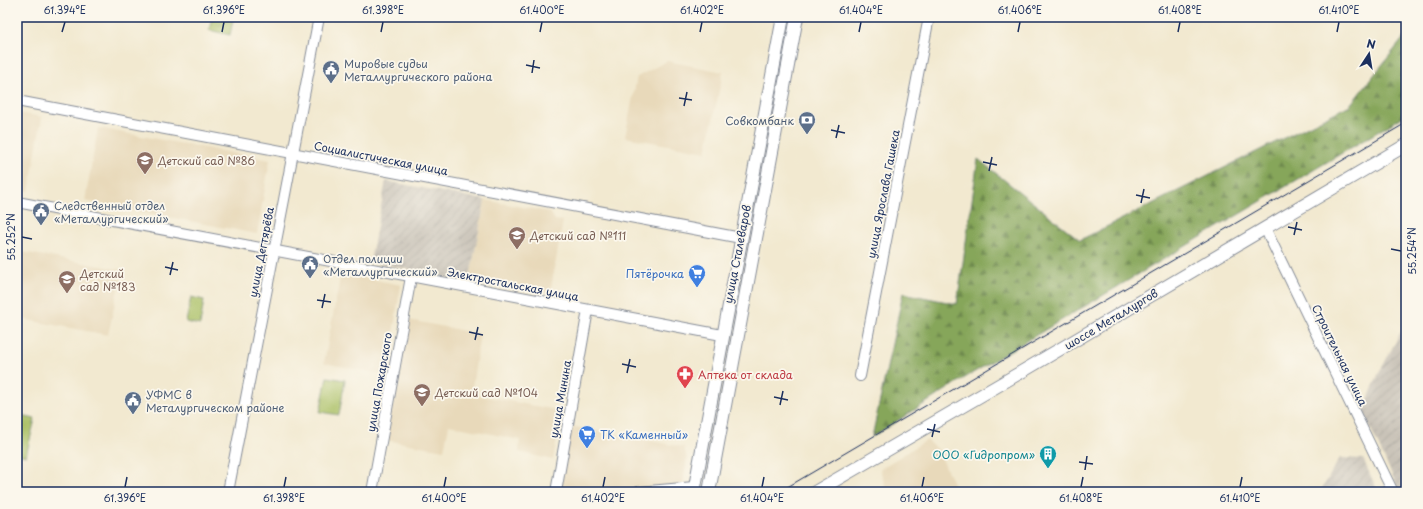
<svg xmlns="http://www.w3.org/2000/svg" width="1423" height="509" viewBox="0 0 1423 509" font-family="'Playpen Sans',sans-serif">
	<defs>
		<pattern id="industrial-furrows" width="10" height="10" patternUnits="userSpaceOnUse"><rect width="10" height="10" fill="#c9c3b8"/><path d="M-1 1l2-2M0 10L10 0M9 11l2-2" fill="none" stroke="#aca8a1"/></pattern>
		<pattern id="grass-tufts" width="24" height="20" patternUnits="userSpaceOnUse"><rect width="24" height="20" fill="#a9bf64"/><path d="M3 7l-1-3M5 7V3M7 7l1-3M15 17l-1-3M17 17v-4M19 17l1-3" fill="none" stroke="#899c56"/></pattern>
		<pattern id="forest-firs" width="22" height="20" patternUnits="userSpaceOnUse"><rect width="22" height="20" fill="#86a65a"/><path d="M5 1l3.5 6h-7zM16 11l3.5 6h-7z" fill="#6d884e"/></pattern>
	</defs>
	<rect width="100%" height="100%" fill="#fbf7ec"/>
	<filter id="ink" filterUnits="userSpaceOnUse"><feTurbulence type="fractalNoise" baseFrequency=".025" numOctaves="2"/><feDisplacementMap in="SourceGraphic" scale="8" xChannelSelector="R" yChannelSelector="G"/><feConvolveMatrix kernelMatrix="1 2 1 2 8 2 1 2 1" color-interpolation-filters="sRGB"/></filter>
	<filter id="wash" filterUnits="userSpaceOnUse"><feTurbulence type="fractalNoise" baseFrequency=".012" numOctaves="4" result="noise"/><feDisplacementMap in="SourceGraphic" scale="16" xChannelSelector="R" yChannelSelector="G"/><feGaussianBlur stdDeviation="0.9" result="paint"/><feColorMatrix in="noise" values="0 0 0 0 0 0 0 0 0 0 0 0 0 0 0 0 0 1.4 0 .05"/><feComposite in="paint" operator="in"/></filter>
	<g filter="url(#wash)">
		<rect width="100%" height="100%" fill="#f2e9d0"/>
		<g fill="#e8d9ba">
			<path d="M 667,61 L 723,72 L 706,152 L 625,137 L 637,77 Z"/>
			<path d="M 17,113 L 42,117 L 29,191 L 17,189 Z"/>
			<path d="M 98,128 L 270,160 L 257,234 L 85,201 Z"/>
			<path d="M 485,200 L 550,212 L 555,220 L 563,221 L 550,293 L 470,278 Z"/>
			<path d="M 17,251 L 122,270 L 108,335 L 17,318 Z"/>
			<path d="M 341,273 L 401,285 L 386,375 L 324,363 Z"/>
			<path d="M 409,320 L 480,334 L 471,394 L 562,411 L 553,460 L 519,452 L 520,440 L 449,425 L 444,450 L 386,440 Z"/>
			<path d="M 570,426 L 684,447 L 687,459 L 682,492 L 559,492 Z"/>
			<path d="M 927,440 L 938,450 L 957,492 L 887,492 L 880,469 Z"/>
		</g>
		<g fill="url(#industrial-furrows)">
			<path d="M 386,181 L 485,200 L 469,281 L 370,262 Z"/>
			<path d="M 1406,322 L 1406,492 L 1400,492 L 1363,412 L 1378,375 Z"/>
			<path d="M 1340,458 L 1363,459 L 1378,492 L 1320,492 Z"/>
		</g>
		<path fill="url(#grass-tufts)" stroke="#627761" d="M 212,17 L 233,20 L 230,35 L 209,30 Z"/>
		<path fill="url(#forest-firs)" stroke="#506a5c" d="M 1406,35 L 1406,115 L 971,374 L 872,437 L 903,293 L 957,304 L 978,159 L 1080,240 L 1350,105 Z"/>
		<g fill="#a9bf64" stroke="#627761">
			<path d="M 191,297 L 204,300 L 200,325 L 186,322 Z"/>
			<path d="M 327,377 L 345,380 L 339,415 L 320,412 Z"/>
			<path d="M 17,415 L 35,419 L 26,456 L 17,454 Z"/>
		</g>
	</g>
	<g filter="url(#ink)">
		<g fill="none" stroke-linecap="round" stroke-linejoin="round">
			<g stroke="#868c97" stroke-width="12">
				<g id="minor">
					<path d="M 17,101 L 741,238"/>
					<path d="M 17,202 L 722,335"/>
					<path d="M 1265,228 L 1393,492"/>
					<path d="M 860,376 L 929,17"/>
					<path d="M 228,492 L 319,17"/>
					<path d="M 372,492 L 411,277"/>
					<path d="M 556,492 L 588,310"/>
					<path d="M 638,492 L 694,487"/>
				</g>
			</g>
			<g stroke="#868c97" stroke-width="14">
				<g id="major">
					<path d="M 694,492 L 783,17"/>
					<path d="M 709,492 L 797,17"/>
					<path d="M 815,492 L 1023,371 L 1406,145"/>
				</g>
			</g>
			<use href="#minor" stroke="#fff" stroke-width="10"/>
			<use href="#major" stroke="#fff" stroke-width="12"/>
			<path stroke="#1b2f5e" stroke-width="1" d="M 779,492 L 1406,123"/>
		</g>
	</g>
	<path fill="none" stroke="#1b2f5e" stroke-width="1.5" d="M 62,32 L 65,22M 222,32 L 224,22M 381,32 L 383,22M 540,32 L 542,22M 700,32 L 702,22M 859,32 L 861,22M 1018,32 L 1020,22M 1178,32 L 1180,22M 1337,32 L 1339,22M 526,65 L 540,68M 532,73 L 534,60M 679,98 L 692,100M 684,106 L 687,92M 831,130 L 845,133M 836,138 L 839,125M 983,162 L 997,165M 989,171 L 992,157M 1136,195 L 1150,198M 1141,203 L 1144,189M 1288,227 L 1302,230M 1294,235 L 1297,222M 22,237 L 32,239M 1391,249 L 1401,251M 165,267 L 178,270M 170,275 L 173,262M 317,300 L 331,302M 322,308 L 325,294M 469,332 L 483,335M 475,340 L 478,327M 622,364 L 636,367M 627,373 L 630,359M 774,397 L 788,400M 780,405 L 783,391M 927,429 L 940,432M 932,437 L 935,424M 1079,462 L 1093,464M 1085,470 L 1087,456M 125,487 L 127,477M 284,487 L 286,477M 444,487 L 446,477M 603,487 L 605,477M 762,487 L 764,477M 922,487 L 924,477M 1081,487 L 1083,477M 1240,487 L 1242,477"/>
	<defs>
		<g id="civic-pin" transform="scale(0.9)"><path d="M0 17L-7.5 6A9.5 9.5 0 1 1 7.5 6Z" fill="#5c6f8a" stroke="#fbf7ec"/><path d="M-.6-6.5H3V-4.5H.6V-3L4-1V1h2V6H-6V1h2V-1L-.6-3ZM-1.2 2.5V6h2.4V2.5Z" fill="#fff"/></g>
		<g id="bank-pin" transform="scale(0.9)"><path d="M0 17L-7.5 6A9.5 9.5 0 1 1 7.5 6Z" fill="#5c6f8a" stroke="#fbf7ec"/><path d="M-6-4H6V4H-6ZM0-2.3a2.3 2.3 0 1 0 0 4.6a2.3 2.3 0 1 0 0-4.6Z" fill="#fff"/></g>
		<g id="school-pin" transform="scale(0.9)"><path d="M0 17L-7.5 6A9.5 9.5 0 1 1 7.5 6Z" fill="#8d6e63" stroke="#fbf7ec"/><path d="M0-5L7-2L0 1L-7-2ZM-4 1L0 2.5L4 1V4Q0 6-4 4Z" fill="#fff"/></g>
		<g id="supermarket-pin" transform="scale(0.9)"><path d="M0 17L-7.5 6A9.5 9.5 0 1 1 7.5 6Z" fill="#3f7fe0" stroke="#fbf7ec"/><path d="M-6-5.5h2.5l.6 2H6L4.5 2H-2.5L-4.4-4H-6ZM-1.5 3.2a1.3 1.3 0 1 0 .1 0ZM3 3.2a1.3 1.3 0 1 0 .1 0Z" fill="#fff"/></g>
		<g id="pharmacy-pin" transform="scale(0.9)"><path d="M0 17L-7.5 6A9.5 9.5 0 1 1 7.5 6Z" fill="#e0444e" stroke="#fbf7ec"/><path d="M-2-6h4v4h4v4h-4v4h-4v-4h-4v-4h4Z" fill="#fff"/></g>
		<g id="building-pin" transform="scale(0.9)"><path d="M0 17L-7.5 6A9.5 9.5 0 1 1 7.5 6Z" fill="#0f9aa8" stroke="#fbf7ec"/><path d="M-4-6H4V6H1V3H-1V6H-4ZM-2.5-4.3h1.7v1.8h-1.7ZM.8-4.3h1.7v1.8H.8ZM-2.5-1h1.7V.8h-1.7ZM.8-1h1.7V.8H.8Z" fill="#fff"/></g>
	</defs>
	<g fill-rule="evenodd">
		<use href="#civic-pin" x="331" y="69"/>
		<use href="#bank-pin" x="807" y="120"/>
		<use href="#school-pin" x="145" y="160"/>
		<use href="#civic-pin" x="41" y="211"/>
		<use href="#school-pin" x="517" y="235"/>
		<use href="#civic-pin" x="310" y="264"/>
		<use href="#supermarket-pin" x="697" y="273"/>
		<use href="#school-pin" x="67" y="279"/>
		<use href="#pharmacy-pin" x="685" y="374"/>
		<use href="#school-pin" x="422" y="392"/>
		<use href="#civic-pin" x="133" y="400"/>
		<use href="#supermarket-pin" x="587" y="434"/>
		<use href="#building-pin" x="1048" y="454"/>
	</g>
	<g text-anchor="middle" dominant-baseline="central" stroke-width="3.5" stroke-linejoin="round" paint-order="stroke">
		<g font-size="11" fill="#4e5e75" stroke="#fbf7ec" text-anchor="start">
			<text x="344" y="63">Мировые судьи<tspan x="344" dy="13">Металлургического района</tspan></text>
			<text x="794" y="120" text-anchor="end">Совкомбанк</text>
			<text x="54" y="205">Следственный отдел<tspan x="54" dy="13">«Металлургический»</tspan></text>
			<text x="323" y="258">Отдел полиции<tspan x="323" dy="13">«Металлургический»</tspan></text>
			<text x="146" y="394">УФМС в<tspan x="146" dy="13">Металургическом районе</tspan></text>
		</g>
		<g font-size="11" fill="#1b2f5e" stroke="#fbf7ec">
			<text transform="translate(381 158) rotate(11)">Социалистическая улица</text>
			<text transform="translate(883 194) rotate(-79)">улица Ярослава Гашека</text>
			<text transform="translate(261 252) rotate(-79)">улица Дегтярёва</text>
			<text transform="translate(737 254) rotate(-79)">улица Сталеваров</text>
			<text transform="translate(513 284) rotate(11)">Электростальская улица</text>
			<text transform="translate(1111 319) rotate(-31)">шоссе Металлургов</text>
			<text transform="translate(1340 355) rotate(64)">Строительная улица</text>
			<text transform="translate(379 382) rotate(-80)">улица Пожарского</text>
			<text transform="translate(560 399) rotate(-80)">улица Минина</text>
		</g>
		<g font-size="11" fill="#785e54" stroke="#fbf7ec" text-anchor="start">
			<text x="158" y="160">Детский сад №86</text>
			<text x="530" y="235">Детский сад №111</text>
			<text x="80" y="273">Детский<tspan x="80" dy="13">сад №183</tspan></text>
			<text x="435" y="392">Детский сад №104</text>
		</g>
		<g font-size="11" fill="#366cbe" stroke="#fbf7ec" text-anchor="end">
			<text x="684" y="273">Пятёрочка</text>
			<text x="600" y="434" text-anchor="start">ТК «Каменный»</text>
		</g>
		<g font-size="11" fill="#be3a42" stroke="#fbf7ec" text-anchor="start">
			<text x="698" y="374">Аптека от склада</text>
		</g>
		<g font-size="11" fill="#0d838f" stroke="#fbf7ec" text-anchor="end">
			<text x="1035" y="454">ООО «Гидропром»</text>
		</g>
	</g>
	<rect width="1423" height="509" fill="none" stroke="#fbf7ec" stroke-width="44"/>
	<g transform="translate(1369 54) rotate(12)" stroke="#fbf7ec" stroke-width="3" paint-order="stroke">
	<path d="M0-3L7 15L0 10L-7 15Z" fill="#1b2f5e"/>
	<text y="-6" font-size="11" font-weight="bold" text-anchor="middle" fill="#1b2f5e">N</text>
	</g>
	<rect x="22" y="22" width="1379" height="465" fill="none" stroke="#1b2f5e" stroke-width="1.5"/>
	<g font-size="10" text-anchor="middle" fill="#1b2f5e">
		<text x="65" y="14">61.394°E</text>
		<text x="224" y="14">61.396°E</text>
		<text x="383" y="14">61.398°E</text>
		<text x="542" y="14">61.400°E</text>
		<text x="702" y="14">61.402°E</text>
		<text x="861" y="14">61.404°E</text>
		<text x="1020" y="14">61.406°E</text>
		<text x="1180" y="14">61.408°E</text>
		<text x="1339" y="14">61.410°E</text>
		<text transform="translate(11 237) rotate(-90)" y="4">55.252°N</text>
		<text transform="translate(1412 251) rotate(-90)" y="4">55.254°N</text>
		<text x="125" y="502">61.396°E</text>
		<text x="284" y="502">61.398°E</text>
		<text x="444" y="502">61.400°E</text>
		<text x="603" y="502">61.402°E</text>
		<text x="762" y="502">61.404°E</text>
		<text x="922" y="502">61.406°E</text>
		<text x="1081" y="502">61.408°E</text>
		<text x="1240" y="502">61.410°E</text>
	</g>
</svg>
